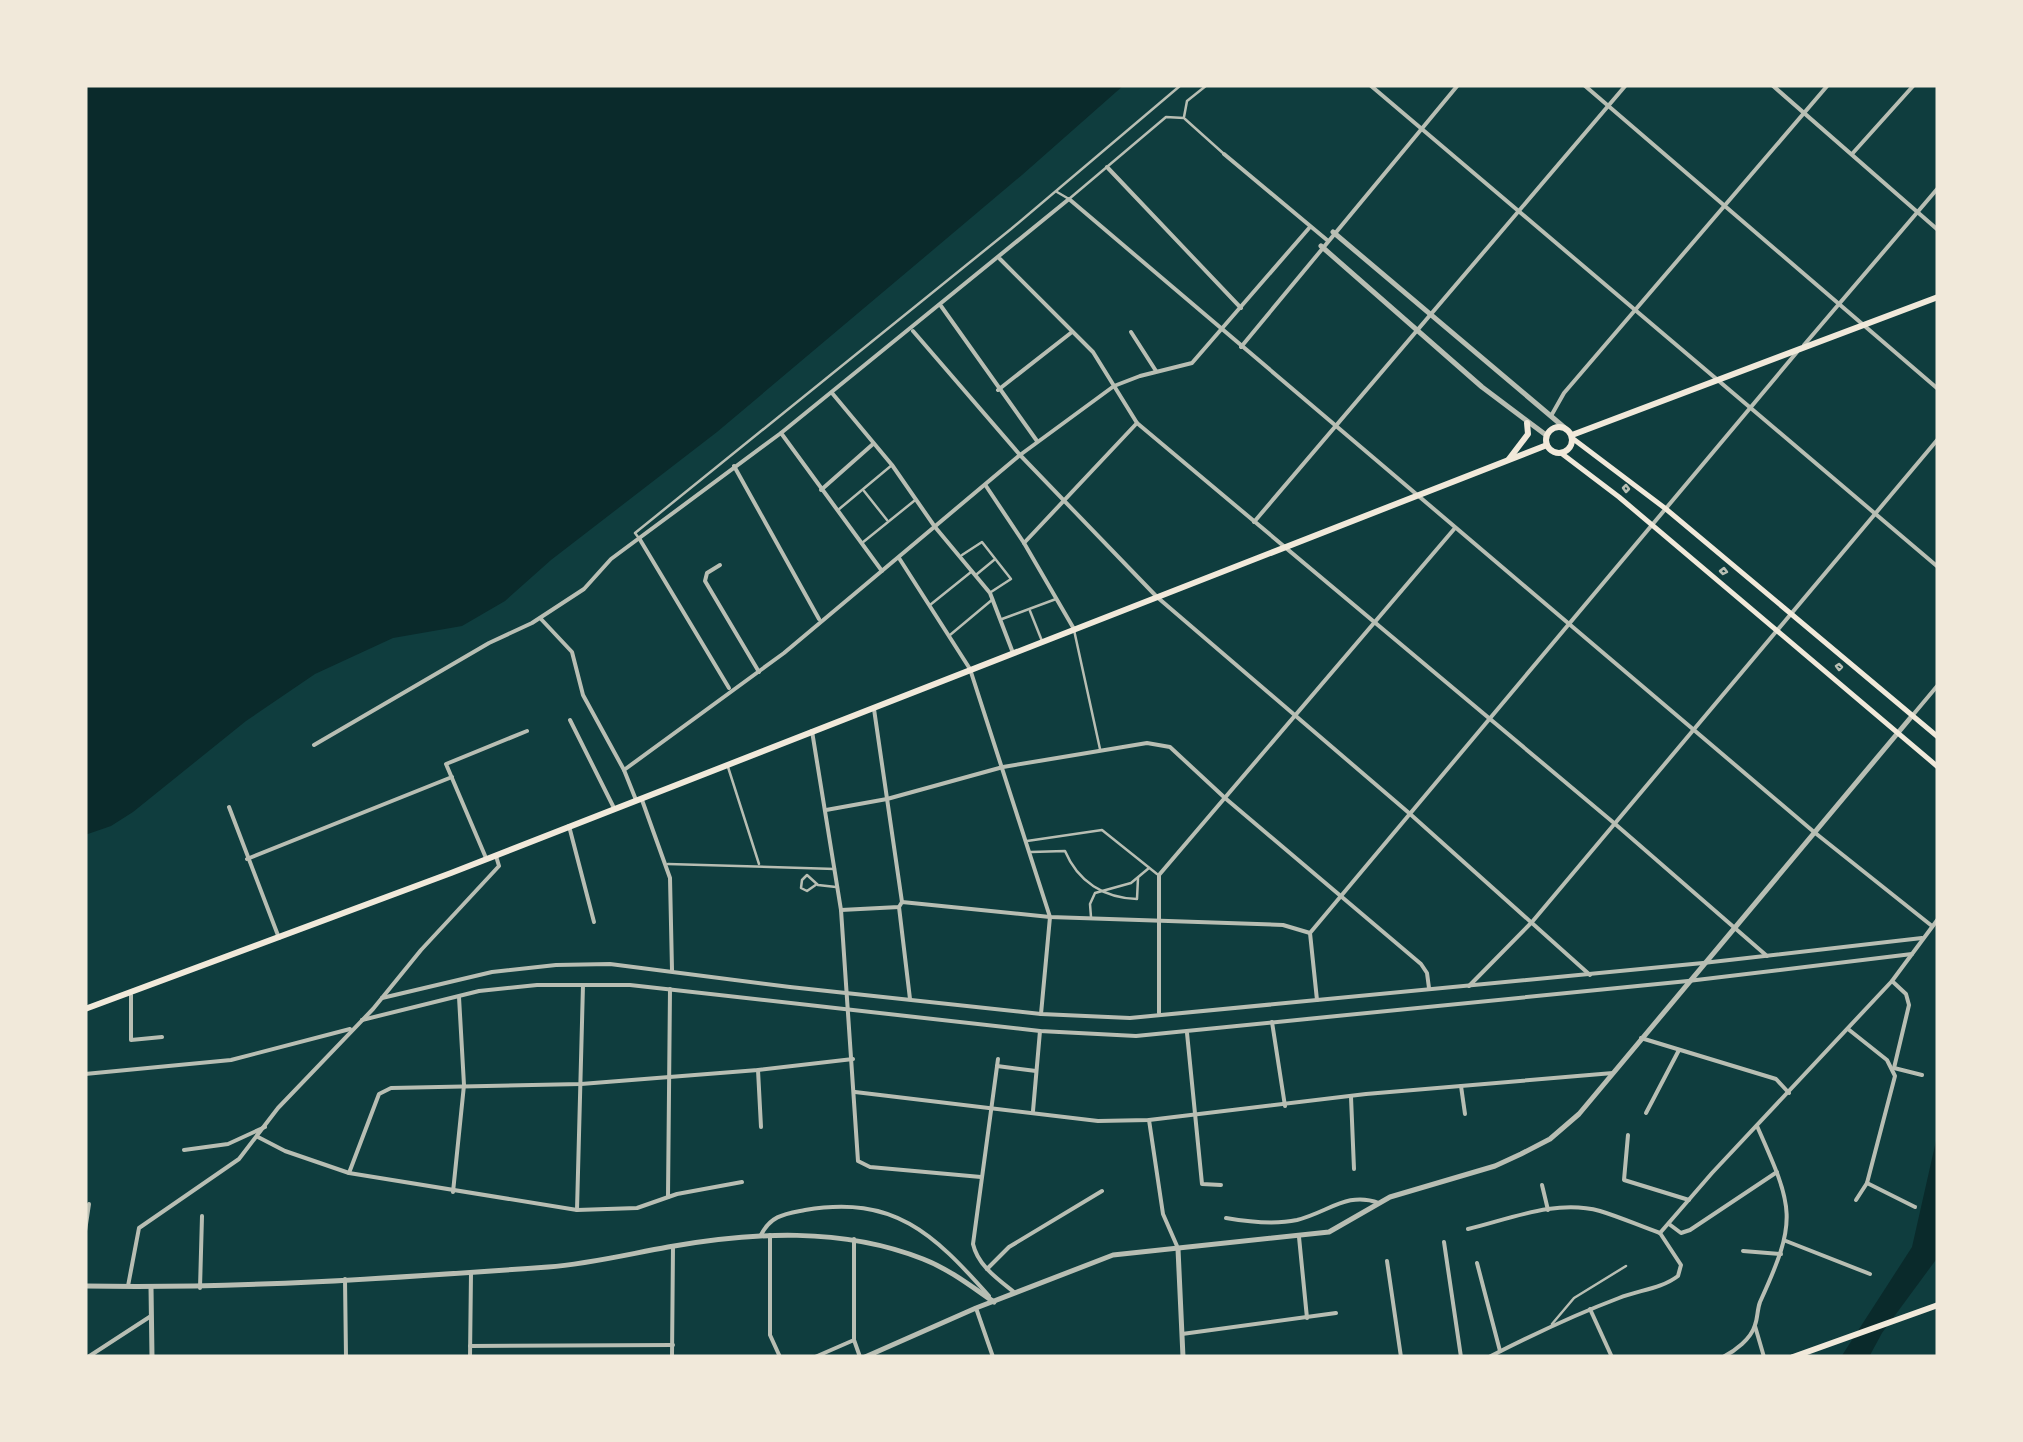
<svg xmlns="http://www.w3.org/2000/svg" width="2023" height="1442" viewBox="0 0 2023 1442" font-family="Merriweather,serif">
	<rect width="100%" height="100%" fill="#0f3d3e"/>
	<g fill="#0a2a2b">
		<path d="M 85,85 L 1124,85 L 1022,175 L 717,432 L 551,560 L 505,601 L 462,626 L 393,638 L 315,674 L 246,721 L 133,812 L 111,826 L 85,835 Z"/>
		<path d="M 1938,1132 L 1938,1257 L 1882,1333 L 1869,1357 L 1841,1357 L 1912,1247 Z"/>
	</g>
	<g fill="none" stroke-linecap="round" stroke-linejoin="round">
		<g stroke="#b8beb3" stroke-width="2.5">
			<path d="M 1184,117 L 1187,101 L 1207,85"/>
			<path d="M 1185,119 L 1224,154"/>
			<path d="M 1057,192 L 1069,199 L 1166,117 L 1184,118"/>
			<path d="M 1626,485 L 1629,489 L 1626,492 L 1623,488 Z"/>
			<path d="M 864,491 L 887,520"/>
			<path d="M 838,510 L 892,465"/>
			<path d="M 638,537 L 635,533 L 1011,229 L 1181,85"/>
			<path d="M 862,543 L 914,501"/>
			<path d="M 962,555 L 982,542 L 1011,579 L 991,592"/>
			<path d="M 1724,568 L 1727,572 L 1723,574 L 1720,571 Z"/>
			<path d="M 977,574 L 994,560"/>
			<path d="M 930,605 L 971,572"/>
			<path d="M 1030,611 L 1042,641"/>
			<path d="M 1002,619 L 1056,599"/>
			<path d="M 1074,630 L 1100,749"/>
			<path d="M 950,635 L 993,599"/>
			<path d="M 1839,664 L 1842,667 L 1839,670 L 1836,666 Z"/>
			<path d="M 728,767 L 759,864"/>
			<path d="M 1027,841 L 1102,830 L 1157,874"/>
			<path d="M 1031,852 L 1065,851 C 1078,882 1104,898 1137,899 L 1138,878"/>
			<path d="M 668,864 L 835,869"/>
			<path d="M 817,884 L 807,891 L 801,888 L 802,880 L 807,875 L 818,885 L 836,887"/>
			<path d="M 1091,917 L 1090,904 L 1095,893 L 1131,883 L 1149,868"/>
			<path d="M 1552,1324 L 1574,1298 L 1626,1266"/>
		</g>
		<g stroke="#b8beb3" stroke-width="4">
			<path d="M 1370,85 L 1938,567"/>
			<path d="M 1584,85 L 1938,389"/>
			<path d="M 1772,85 L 1938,230"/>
			<path d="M 1224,154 L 1327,240"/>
			<path d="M 1852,154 L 1914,85"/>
			<path d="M 1107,167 L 1241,308"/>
			<path d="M 1000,259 L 1093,352 L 1137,423 L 1614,823 L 1767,956"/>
			<path d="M 941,306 L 1037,441"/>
			<path d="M 913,331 L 1020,455 L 1157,597 L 1409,813 L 1590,975"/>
			<path d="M 1131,332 L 1156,371"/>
			<path d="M 1804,345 L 1938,188"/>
			<path d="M 1241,347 L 1458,85"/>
			<path d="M 998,390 L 1072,332"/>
			<path d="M 832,393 L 892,465 L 935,527 L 990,593 L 1013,653"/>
			<path d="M 1551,416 L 1564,393 L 1828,85"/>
			<path d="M 781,433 L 882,571"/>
			<path d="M 734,466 L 819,619"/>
			<path d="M 986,486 L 1024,543 L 1074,629"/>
			<path d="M 821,490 L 873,444"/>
			<path d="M 1254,522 L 1626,85"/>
			<path d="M 639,538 L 729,688"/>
			<path d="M 1024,543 L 1137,423"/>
			<path d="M 899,558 L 970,669 L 1050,917 L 1041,1014"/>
			<path d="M 720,565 L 707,573 L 705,581 L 759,672"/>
			<path d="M 541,619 L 572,652 L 583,695 L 624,770"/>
			<path d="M 874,709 L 902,902"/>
			<path d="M 1912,716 L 1938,685"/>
			<path d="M 570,720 L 614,808"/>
			<path d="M 812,731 L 841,910 L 858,1161 L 870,1167 L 981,1177"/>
			<path d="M 314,745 L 489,643 L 532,623 L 584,589 L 611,559 L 781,433 L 1069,199 L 1814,832 L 1932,926"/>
			<path d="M 636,800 L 624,770 L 784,653 L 1020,455 L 1114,386 L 1140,376 L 1192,363 L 1310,227"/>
			<path d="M 642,800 L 670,878 L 672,970"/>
			<path d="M 229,807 L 279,938"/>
			<path d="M 826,810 L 887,799 L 1003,767 L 1147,743 L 1170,747 L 1225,798 L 1421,964 L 1427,973 L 1429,988"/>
			<path d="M 569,826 L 594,922"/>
			<path d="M 486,858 L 446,764 L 527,731"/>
			<path d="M 247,859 L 452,777"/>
			<path d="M 899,907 L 910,999"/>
			<path d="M 841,910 L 899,907 L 902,902 L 1050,917 L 1283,925 L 1310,933"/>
			<path d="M 1892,981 L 1906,994 L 1909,1005 L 1894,1068 L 1922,1075"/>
			<path d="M 1469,986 L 1532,922 L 1938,439"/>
			<path d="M 131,995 L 131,1040 L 162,1037"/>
			<path d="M 382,998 L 492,972 L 556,965 L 610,964 L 790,987 L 1041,1014 L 1130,1018 L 1703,963 L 1922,938"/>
			<path d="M 1317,1000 L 1310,933 L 1797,352"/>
			<path d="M 1159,1013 L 1159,875 L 1455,528"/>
			<path d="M 362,1020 L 479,991 L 537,985 L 630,985 L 1040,1031 L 1136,1036 L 1688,981 L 1912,954"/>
			<path d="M 1272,1022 L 1285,1106"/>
			<path d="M 1848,1029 L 1887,1060 L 1895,1076 L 1867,1183 L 1856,1200"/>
			<path d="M 1187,1033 L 1202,1184 L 1221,1185"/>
			<path d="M 1641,1038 L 1776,1079 L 1789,1093"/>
			<path d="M 998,1059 L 973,1244 C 978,1266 998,1279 1015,1293"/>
			<path d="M 997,1066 L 1036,1071"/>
			<path d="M 758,1070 L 761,1127"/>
			<path d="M 85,1074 L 231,1060 L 350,1029"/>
			<path d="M 1461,1086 L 1465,1114"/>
			<path d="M 855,1092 L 1098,1121 L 1149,1120 L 1366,1094 L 1613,1073"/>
			<path d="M 1351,1097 L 1354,1169"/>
			<path d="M 1033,1111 L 1040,1031"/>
			<path d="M 1646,1113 L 1679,1050"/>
			<path d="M 1149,1120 L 1163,1214 L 1177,1246"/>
			<path d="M 1628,1135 L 1624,1180 L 1689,1200"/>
			<path d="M 258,1137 L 285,1151 L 349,1173 L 577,1210 L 637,1208 L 677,1194 L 742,1182"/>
			<path d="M 184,1150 L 228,1144 L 265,1127"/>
			<path d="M 349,1173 L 379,1094 L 391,1088 L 581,1084 L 758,1070 L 853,1059"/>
			<path d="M 1867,1183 L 1915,1207"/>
			<path d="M 1542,1185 L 1548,1210"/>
			<path d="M 453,1192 L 464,1085 L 459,997"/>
			<path d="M 668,1197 L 670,989"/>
			<path d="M 577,1210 L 583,985"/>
			<path d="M 1226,1218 C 1249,1222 1274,1225 1297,1220 C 1329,1212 1347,1191 1379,1203"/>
			<path d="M 1669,1224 L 1681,1233 L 1690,1230 L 1777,1172"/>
			<path d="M 1468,1229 C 1510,1219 1556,1199 1600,1211 C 1620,1217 1640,1226 1660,1233"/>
			<path d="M 85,1231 L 89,1204"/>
			<path d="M 1660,1233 L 1712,1173 L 1892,981 L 1938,919"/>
			<path d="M 761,1235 C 771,1215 785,1214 805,1210 C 894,1195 933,1233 989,1296"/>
			<path d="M 770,1235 L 770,1335 L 780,1357"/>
			<path d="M 1299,1237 L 1307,1318"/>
			<path d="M 854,1239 L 854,1340 L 860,1357"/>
			<path d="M 1786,1241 L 1870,1274"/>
			<path d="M 1444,1242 L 1461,1357"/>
			<path d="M 1743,1251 L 1781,1254"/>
			<path d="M 1387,1261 L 1401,1357"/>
			<path d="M 1477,1263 L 1500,1351"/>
			<path d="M 987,1269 L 1009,1247 L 1102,1191"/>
			<path d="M 345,1279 L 346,1357"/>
			<path d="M 128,1286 L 139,1228 L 239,1159 L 278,1108 L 373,1009 L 421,950 L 499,866 L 496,856"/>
			<path d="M 200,1288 L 202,1216"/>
			<path d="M 976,1308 L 993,1357"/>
			<path d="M 1590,1309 L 1611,1355"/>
			<path d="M 1755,1326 L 1764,1357"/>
			<path d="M 1182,1334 L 1336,1313"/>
			<path d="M 470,1346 L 673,1345"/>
			<path d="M 88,1357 L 151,1316"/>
			<path d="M 470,1357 L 471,1273"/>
			<path d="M 672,1357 L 673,1246"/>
			<path d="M 815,1357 L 854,1340"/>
			<path d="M 1489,1357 C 1532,1335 1574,1315 1619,1298 C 1639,1290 1661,1289 1678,1276 L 1681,1265 L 1660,1233"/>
			<path d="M 1723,1357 C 1735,1351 1751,1339 1755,1325 C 1758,1317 1757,1310 1760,1302 C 1798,1219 1794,1209 1757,1126"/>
		</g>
		<g stroke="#b8beb3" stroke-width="5">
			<path d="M 1333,232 L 1565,428"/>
			<path d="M 1321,246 L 1482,387 L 1546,435"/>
			<path d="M 1178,1249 L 1183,1357"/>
			<path d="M 85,1286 C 240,1289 394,1278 548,1267 C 589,1264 629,1254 668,1247 C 753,1232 842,1227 923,1259 C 949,1269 972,1287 994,1302"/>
			<path d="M 151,1287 L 152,1357"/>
			<path d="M 865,1357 L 976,1308 L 1113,1255 L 1329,1232 L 1390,1197 L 1495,1166 L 1521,1154 L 1550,1139 L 1579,1114 L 1912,716"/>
		</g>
		<g stroke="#f1e9da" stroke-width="5">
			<path d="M 1572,438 L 1666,509 L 1938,737"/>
			<path d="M 1561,453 L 1619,497 L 1938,767"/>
		</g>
		<g stroke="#f1e9da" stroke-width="6">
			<circle cx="1559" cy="440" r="13"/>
			<path d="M 1572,435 L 1938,297"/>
			<path d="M 1509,459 L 1528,434 L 1527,423"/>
			<path d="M 85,1009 L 451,873 L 1547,445"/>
		</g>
		<path stroke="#f1e9da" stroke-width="6" d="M 1793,1357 L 1938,1305"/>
	</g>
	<rect width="2023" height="1442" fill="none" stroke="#f1e9da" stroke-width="175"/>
</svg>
